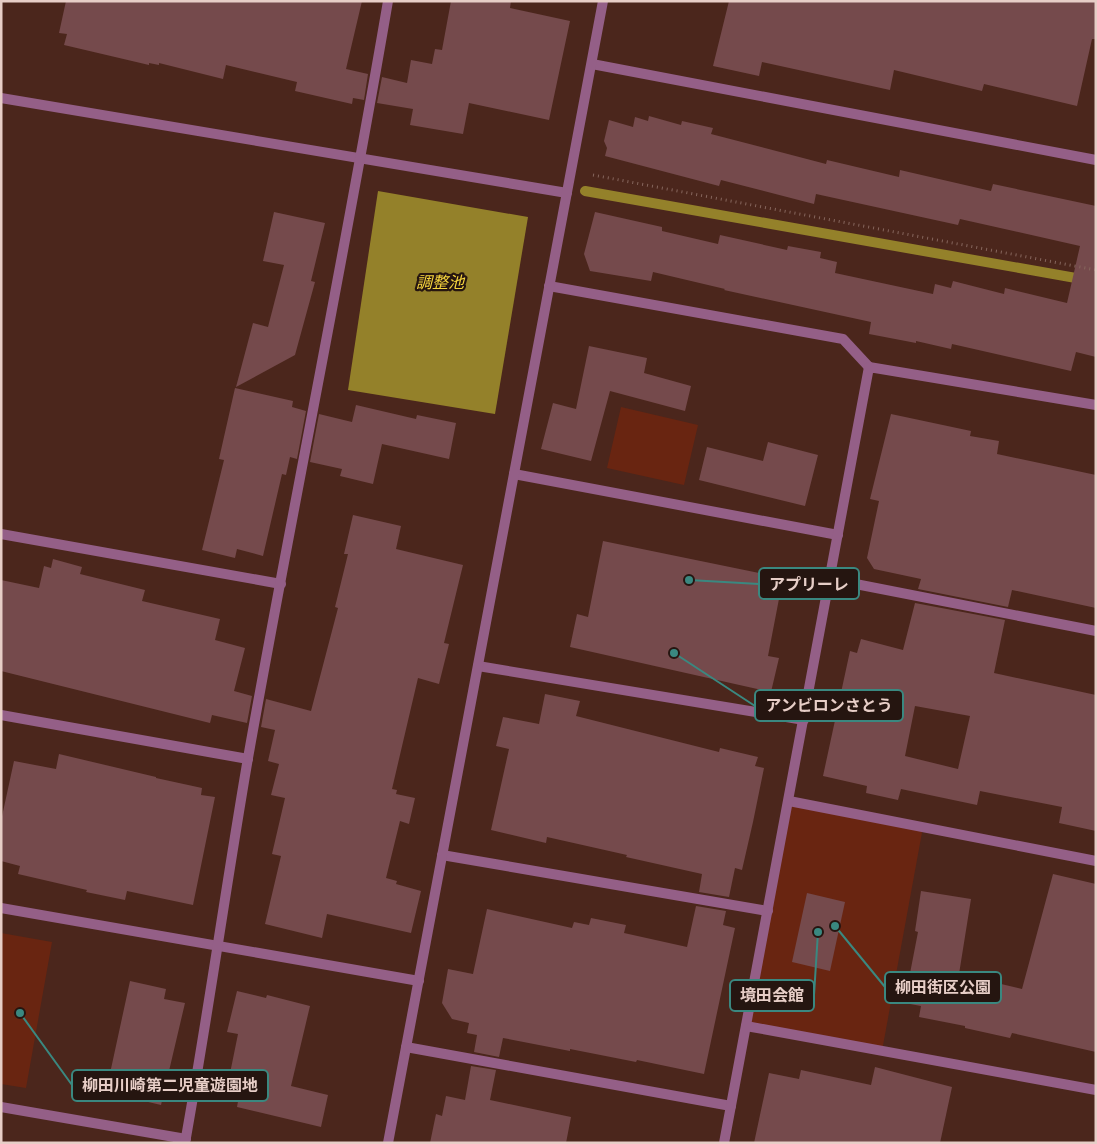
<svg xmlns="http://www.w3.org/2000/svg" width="1097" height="1144" viewBox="0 0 1097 1144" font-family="'Source Sans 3','Noto Sans JP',sans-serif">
	<rect width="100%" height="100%" fill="#4b261c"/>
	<g fill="#692511">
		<path d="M 621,407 L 698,425 L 684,485 L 607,468 Z"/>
		<path d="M 789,801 L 923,827 L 882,1051 L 746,1026 Z"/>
		<path d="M 1,933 L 52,942 L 26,1088 L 1,1084 Z"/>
	</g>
	<path fill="#94812a" d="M 378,191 L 528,217 L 495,414 L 348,390 Z"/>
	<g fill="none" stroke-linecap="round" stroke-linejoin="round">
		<path stroke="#94812a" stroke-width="10" d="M 585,191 L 1087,280"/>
	</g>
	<g fill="#754a4c" fill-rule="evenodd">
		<path d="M 66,1 L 362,1 L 346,69 L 368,74 L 364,100 L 353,98 L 352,104 L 295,91 L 297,82 L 226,65 L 223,79 L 159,63 L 159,65 L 149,63 L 149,65 L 64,45 L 67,34 L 59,33 Z"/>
		<path d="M 451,1 L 511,1 L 510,8 L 570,21 L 549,120 L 469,103 L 463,134 L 410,125 L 413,109 L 377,103 L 382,77 L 407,83 L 411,60 L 432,64 L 435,49 L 442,50 Z"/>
		<path d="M 729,1 L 1096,1 L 1096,39 L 1092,39 L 1077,106 L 984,84 L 982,91 L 894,70 L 890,90 L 762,62 L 759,76 L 713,66 Z"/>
		<path d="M 649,116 L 681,125 L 682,121 L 713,128 L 711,134 L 826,164 L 827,160 L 899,177 L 900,170 L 991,191 L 993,184 L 1096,206 L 1096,357 L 1076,352 L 1071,371 L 952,344 L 951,349 L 916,341 L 916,343 L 869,334 L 871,322 L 724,290 L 725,289 L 653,272 L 651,281 L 590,271 L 584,254 L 595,212 L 662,227 L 662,231 L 718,244 L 720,235 L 787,250 L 788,246 L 821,252 L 820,258 L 837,262 L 835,273 L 933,294 L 935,284 L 951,288 L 953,281 L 1004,294 L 1005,288 L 1067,303 L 1080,246 L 960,219 L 958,225 L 816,194 L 814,204 L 721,180 L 719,186 L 605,156 L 607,148 L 604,141 L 609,120 L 633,127 L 635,117 L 648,121 Z"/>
		<path d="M 274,212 L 325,223 L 311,281 L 315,282 L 295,355 L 236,387 L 253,323 L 268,327 L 284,265 L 263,261 Z"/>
		<path d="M 589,346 L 647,358 L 644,373 L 691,386 L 685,411 L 610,391 L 591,461 L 541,449 L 553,403 L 576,409 Z"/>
		<path d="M 235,388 L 293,401 L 292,407 L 306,411 L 297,459 L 290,457 L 286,475 L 282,474 L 263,556 L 237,549 L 235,558 L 202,550 L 224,460 L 219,459 Z"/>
		<path d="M 356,405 L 416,419 L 417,415 L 456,423 L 449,459 L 382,444 L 373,484 L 340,476 L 342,469 L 310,462 L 319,414 L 352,422 Z"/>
		<path d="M 891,414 L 971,431 L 970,436 L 999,441 L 997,454 L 1096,475 L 1096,608 L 1012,590 L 1008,607 L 918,589 L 921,579 L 874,569 L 867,558 L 879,501 L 870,499 Z"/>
		<path d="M 768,442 L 818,455 L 805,506 L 699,480 L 707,447 L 763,461 Z"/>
		<path d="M 353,515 L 401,526 L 396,549 L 463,565 L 444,643 L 449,644 L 439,684 L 418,678 L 392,789 L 397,790 L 396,794 L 415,798 L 409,824 L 400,821 L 386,878 L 397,881 L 396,884 L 421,891 L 411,933 L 327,914 L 322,938 L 265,924 L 281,856 L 272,854 L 285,798 L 271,795 L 279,764 L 268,761 L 275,730 L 261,727 L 266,699 L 311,711 L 338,608 L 335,607 L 348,554 L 344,554 Z"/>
		<path d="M 603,541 L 783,578 L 768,656 L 779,658 L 771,692 L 570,647 L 577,614 L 588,617 Z"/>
		<path d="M 53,559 L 82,567 L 80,574 L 145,590 L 142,601 L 220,619 L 215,640 L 245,648 L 234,691 L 252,696 L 247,723 L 212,715 L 210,723 L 1,671 L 1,580 L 39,588 L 44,566 L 51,568 Z"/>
		<path d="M 915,603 L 1005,620 L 994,673 L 1096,695 L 1096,831 L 1059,823 L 1062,807 L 980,791 L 977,805 L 901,789 L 898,800 L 866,793 L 867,786 L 823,776 L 850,651 L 857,653 L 861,639 L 903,650 ZM 915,706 L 970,716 L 958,769 L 905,756 Z"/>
		<path d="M 545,694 L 580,701 L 576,716 L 719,752 L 720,748 L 758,757 L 755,766 L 764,768 L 753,822 L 742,870 L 735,868 L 729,897 L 699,892 L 702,874 L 626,857 L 627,855 L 547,837 L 546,843 L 491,830 L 509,749 L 496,746 L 503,717 L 539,724 Z"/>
		<path d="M 59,754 L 156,777 L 156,778 L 202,788 L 201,795 L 215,797 L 193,905 L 127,891 L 125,900 L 86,892 L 87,890 L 18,874 L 20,866 L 1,861 L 1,821 L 14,761 L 56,769 Z"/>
		<path d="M 1053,874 L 1096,884 L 1096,1052 L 1012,1033 L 1010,1038 L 965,1028 L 965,1026 L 919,1017 L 921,1006 L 910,1004 L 912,995 L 906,994 L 918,932 L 915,931 L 921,891 L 971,899 L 959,974 L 1022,989 Z"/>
		<path d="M 807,893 L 845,902 L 830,971 L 792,962 Z"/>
		<path d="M 696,906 L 726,911 L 723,925 L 735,928 L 704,1074 L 637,1060 L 636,1062 L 570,1049 L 570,1051 L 503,1038 L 499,1057 L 474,1052 L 477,1035 L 467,1033 L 469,1023 L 452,1019 L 442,1003 L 448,969 L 473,974 L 487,909 L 572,928 L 574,922 L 589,925 L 591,918 L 626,925 L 624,933 L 687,947 Z"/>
		<path d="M 130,981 L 166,989 L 164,999 L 185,1003 L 161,1105 L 106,1092 Z"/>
		<path d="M 237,991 L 266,998 L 267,995 L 310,1006 L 291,1086 L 328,1095 L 321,1127 L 237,1107 L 239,1096 L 226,1093 L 238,1034 L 227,1032 Z"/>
		<path d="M 471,1066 L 496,1070 L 490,1100 L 571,1117 L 566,1143 L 430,1143 L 436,1114 L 442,1116 L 446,1096 L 465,1100 Z"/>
		<path d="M 875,1067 L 952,1087 L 940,1143 L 754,1143 L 769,1073 L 799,1079 L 801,1070 L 871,1085 Z"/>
	</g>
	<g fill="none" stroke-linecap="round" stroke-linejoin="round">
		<path stroke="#86665d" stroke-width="3" stroke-dasharray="1 4" stroke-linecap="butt" d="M 593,175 L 1096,270"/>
		<g stroke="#945f87" stroke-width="10">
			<path d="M 592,64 L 1096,160"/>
			<path d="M 1,98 L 567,193"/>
			<path d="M 549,286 L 843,339 L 869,367"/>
			<path d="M 514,474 L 838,535"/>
			<path d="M 1,534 L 281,584"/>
			<path d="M 830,579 L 1096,631"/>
			<path d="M 478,666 L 804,720"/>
			<path d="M 1,715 L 248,759"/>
			<path d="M 789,801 L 1096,861"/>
			<path d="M 442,855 L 768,911"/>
			<path d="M 1,908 L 419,981"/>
			<path d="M 746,1026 L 1096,1090"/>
			<path d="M 406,1047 L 731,1106"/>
			<path d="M 1,1107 L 186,1139"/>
			<path d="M 185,1143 C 208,1015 226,886 248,758 C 293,505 345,254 388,1"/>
			<path d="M 388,1143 L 603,1"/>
			<path d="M 724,1143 L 869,367 L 1096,405"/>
		</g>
	</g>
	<g text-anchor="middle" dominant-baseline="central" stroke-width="4.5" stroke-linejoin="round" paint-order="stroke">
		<g font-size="16" font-style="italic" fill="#f7d63e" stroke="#251510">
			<text x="440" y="283">調整池</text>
		</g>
	</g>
	<path fill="none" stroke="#3a8880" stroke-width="2" d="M689 580L759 584M674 653L755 706M835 926L885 987M818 932L814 995M20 1013L72 1085"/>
	<g fill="#3a8880" stroke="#251510" stroke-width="2">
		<circle cx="689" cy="580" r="5"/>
		<circle cx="674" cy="653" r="5"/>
		<circle cx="835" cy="926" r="5"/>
		<circle cx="818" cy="932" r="5"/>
		<circle cx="20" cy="1013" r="5"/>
	</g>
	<g fill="#251510" stroke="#3a8880" stroke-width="2">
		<rect x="759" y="568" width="100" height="31" rx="5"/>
		<rect x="755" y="690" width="148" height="31" rx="5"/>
		<rect x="885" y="972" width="116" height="31" rx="5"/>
		<rect x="730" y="980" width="84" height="31" rx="5"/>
		<rect x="72" y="1070" width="196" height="31" rx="5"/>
	</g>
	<g font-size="16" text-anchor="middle" font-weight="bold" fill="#e7cec7">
		<text x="809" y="590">アプリーレ</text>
		<text x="829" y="711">アンビロンさとう</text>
		<text x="943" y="993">柳田街区公園</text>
		<text x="772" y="1001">境田会館</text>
		<text x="170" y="1091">柳田川崎第二児童遊園地</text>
	</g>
	<rect width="1097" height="1144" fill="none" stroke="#e7cec7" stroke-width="5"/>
</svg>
